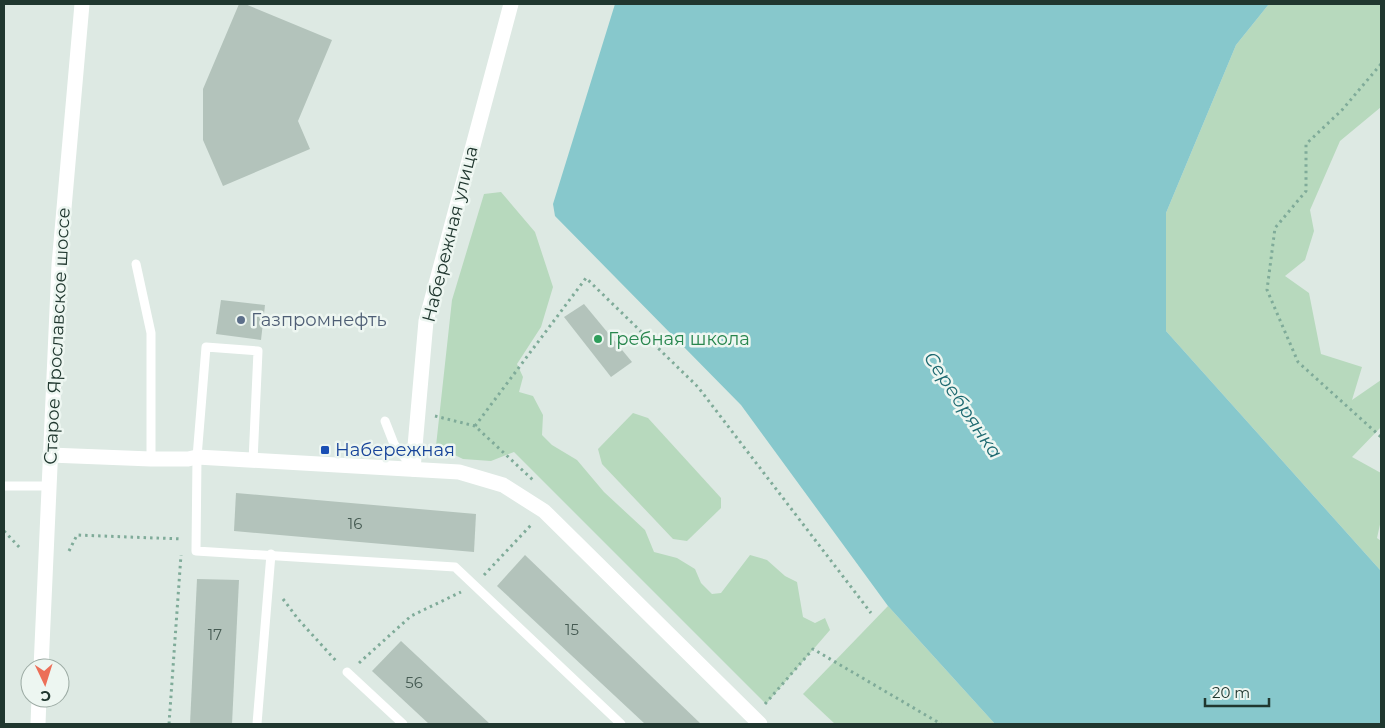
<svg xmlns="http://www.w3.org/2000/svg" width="1385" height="728" viewBox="0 0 1385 728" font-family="Montserrat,sans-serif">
	<rect width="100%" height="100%" fill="#dde9e3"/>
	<g fill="#b7d9bd">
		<path d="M 1269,4 L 1381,4 L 1381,107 L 1340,141 L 1310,210 L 1314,231 L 1305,260 L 1285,276 L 1309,293 L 1321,354 L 1362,367 L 1352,400 L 1381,380 L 1381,427 L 1352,457 L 1381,473 L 1381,520 L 1377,538 L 1381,541 L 1381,571 L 1166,331 L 1166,213 L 1236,45 Z"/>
		<path d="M 501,192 L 535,232 L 553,287 L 541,327 L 517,364 L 523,377 L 519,392 L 533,396 L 543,415 L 542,435 L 552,445 L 577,460 L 604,492 L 645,530 L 654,552 L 677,558 L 695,569 L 701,583 L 712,594 L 721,593 L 750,555 L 767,560 L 785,576 L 797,582 L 803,617 L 815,623 L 825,618 L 830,630 L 766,704 L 514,452 L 491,461 L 463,459 L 436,446 L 452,300 L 484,194 Z"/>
		<path d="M 633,413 L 648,418 L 721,498 L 721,508 L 687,541 L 673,539 L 602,464 L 598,449 Z"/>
		<path d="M 888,606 L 995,724 L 835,724 L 803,694 Z"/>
	</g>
	<path fill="#87c8cc" d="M 615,4 L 1269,4 L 1236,45 L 1166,213 L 1166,331 L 1381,571 L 1381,724 L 995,724 L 888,606 L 741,405 L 555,216 L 553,204 Z"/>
	<g fill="#b3c3bb">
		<path d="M 239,4 L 245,4 L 332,40 L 298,121 L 310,149 L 223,186 L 203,140 L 203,89 Z"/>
		<path d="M 221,300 L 265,305 L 261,340 L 216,334 Z"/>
		<path d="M 584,304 L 632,362 L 611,377 L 564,317 Z"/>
		<path d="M 236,493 L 476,514 L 474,552 L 234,531 Z"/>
		<path d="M 525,555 L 701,724 L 645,724 L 497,586 Z"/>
		<path d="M 197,579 L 239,580 L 232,724 L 190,724 Z"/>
		<path d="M 401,641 L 490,724 L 429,724 L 372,671 Z"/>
	</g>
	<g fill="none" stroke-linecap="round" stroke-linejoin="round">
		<g stroke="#7fab99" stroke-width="3" stroke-dasharray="2.5 4" stroke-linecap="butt">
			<path d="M 1381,64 L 1342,110 L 1306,144 L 1306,191 L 1275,228 L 1267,290 L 1298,362 L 1381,437"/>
			<path d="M 435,416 L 475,426 L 534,481"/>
			<path d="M 475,426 L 586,278 L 698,387 L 871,613"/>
			<path d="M 4,531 L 21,549"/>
			<path d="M 69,551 L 77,535 L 182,539"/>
			<path d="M 484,575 L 532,524"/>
			<path d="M 283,599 L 298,619 L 337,662"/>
			<path d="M 359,663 L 411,616 L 461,592"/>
			<path d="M 765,704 L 813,649 L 941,724"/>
			<path d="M 169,724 L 181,555"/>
		</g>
		<g stroke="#fff" stroke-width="9">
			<path d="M 136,264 L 151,333 L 151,459"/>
			<path d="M 385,421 L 394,444 L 413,468"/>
			<path d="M 253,461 L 258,351 L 206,347 L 197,457 L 196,551 L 455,567 L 621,724"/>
			<path d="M 4,486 L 49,486"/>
			<path d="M 347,672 L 403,724"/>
			<path d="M 257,724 L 271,554"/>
		</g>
		<path stroke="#fff" stroke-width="15" d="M 413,469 L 426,321 L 511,4"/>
		<path stroke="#fff" stroke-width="15" d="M 50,455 L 151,459 L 188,459 L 197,457 L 459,472 L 503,485 L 544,511 L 760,724"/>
		<g stroke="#fff" stroke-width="15">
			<path d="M 41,668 L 59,265 L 82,4"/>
			<path d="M 38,724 L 39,698"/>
		</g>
	</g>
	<circle fill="#5c6f8a" stroke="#edf6f1" stroke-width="2" cx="241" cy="320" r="5"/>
	<circle fill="#2e9e5b" stroke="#edf6f1" stroke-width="2" cx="598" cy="339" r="5"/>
	<rect fill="#1a4fb4" stroke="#edf6f1" stroke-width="2" x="320" y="445" width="10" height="10" rx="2.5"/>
	<g text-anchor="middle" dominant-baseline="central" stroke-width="5" stroke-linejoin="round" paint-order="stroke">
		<g font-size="15" fill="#455a52">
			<text x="355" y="523">16</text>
			<text x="572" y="629">15</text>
			<text x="215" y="634">17</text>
			<text x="414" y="682">56</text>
		</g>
		<g font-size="18" fill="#20372f" stroke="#edf6f1">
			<text transform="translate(450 234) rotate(-76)">Набережная улица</text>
			<text transform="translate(57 336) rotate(-87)">Старое Ярославское шоссе</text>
		</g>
		<g font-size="18" fill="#4e5e75" stroke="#edf6f1" text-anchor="start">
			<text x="251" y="320">Газпромнефть</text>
		</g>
		<g font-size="18" fill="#27864d" stroke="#edf6f1" text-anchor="start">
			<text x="608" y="339">Гребная школа</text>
		</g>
		<g font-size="18" fill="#164399" stroke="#edf6f1" text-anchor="start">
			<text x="335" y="450">Набережная</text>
		</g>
		<g font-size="19" font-style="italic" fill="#1d6970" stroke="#edf6f1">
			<text transform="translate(963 405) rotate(56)">Серебрянка</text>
		</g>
	</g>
	<rect width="1385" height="728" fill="none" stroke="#20372f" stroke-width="10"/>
	<g transform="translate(45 683) rotate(176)"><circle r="24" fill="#edf6f1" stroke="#9baaa3"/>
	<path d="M0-4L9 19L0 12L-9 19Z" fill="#ec6f58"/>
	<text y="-8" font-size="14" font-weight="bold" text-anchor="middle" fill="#20372f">С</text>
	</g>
	<path d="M1205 698v8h64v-8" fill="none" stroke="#20372f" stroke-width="2.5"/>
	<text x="1212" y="698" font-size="15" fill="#20372f" stroke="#edf6f1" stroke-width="4" paint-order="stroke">20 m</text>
</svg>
